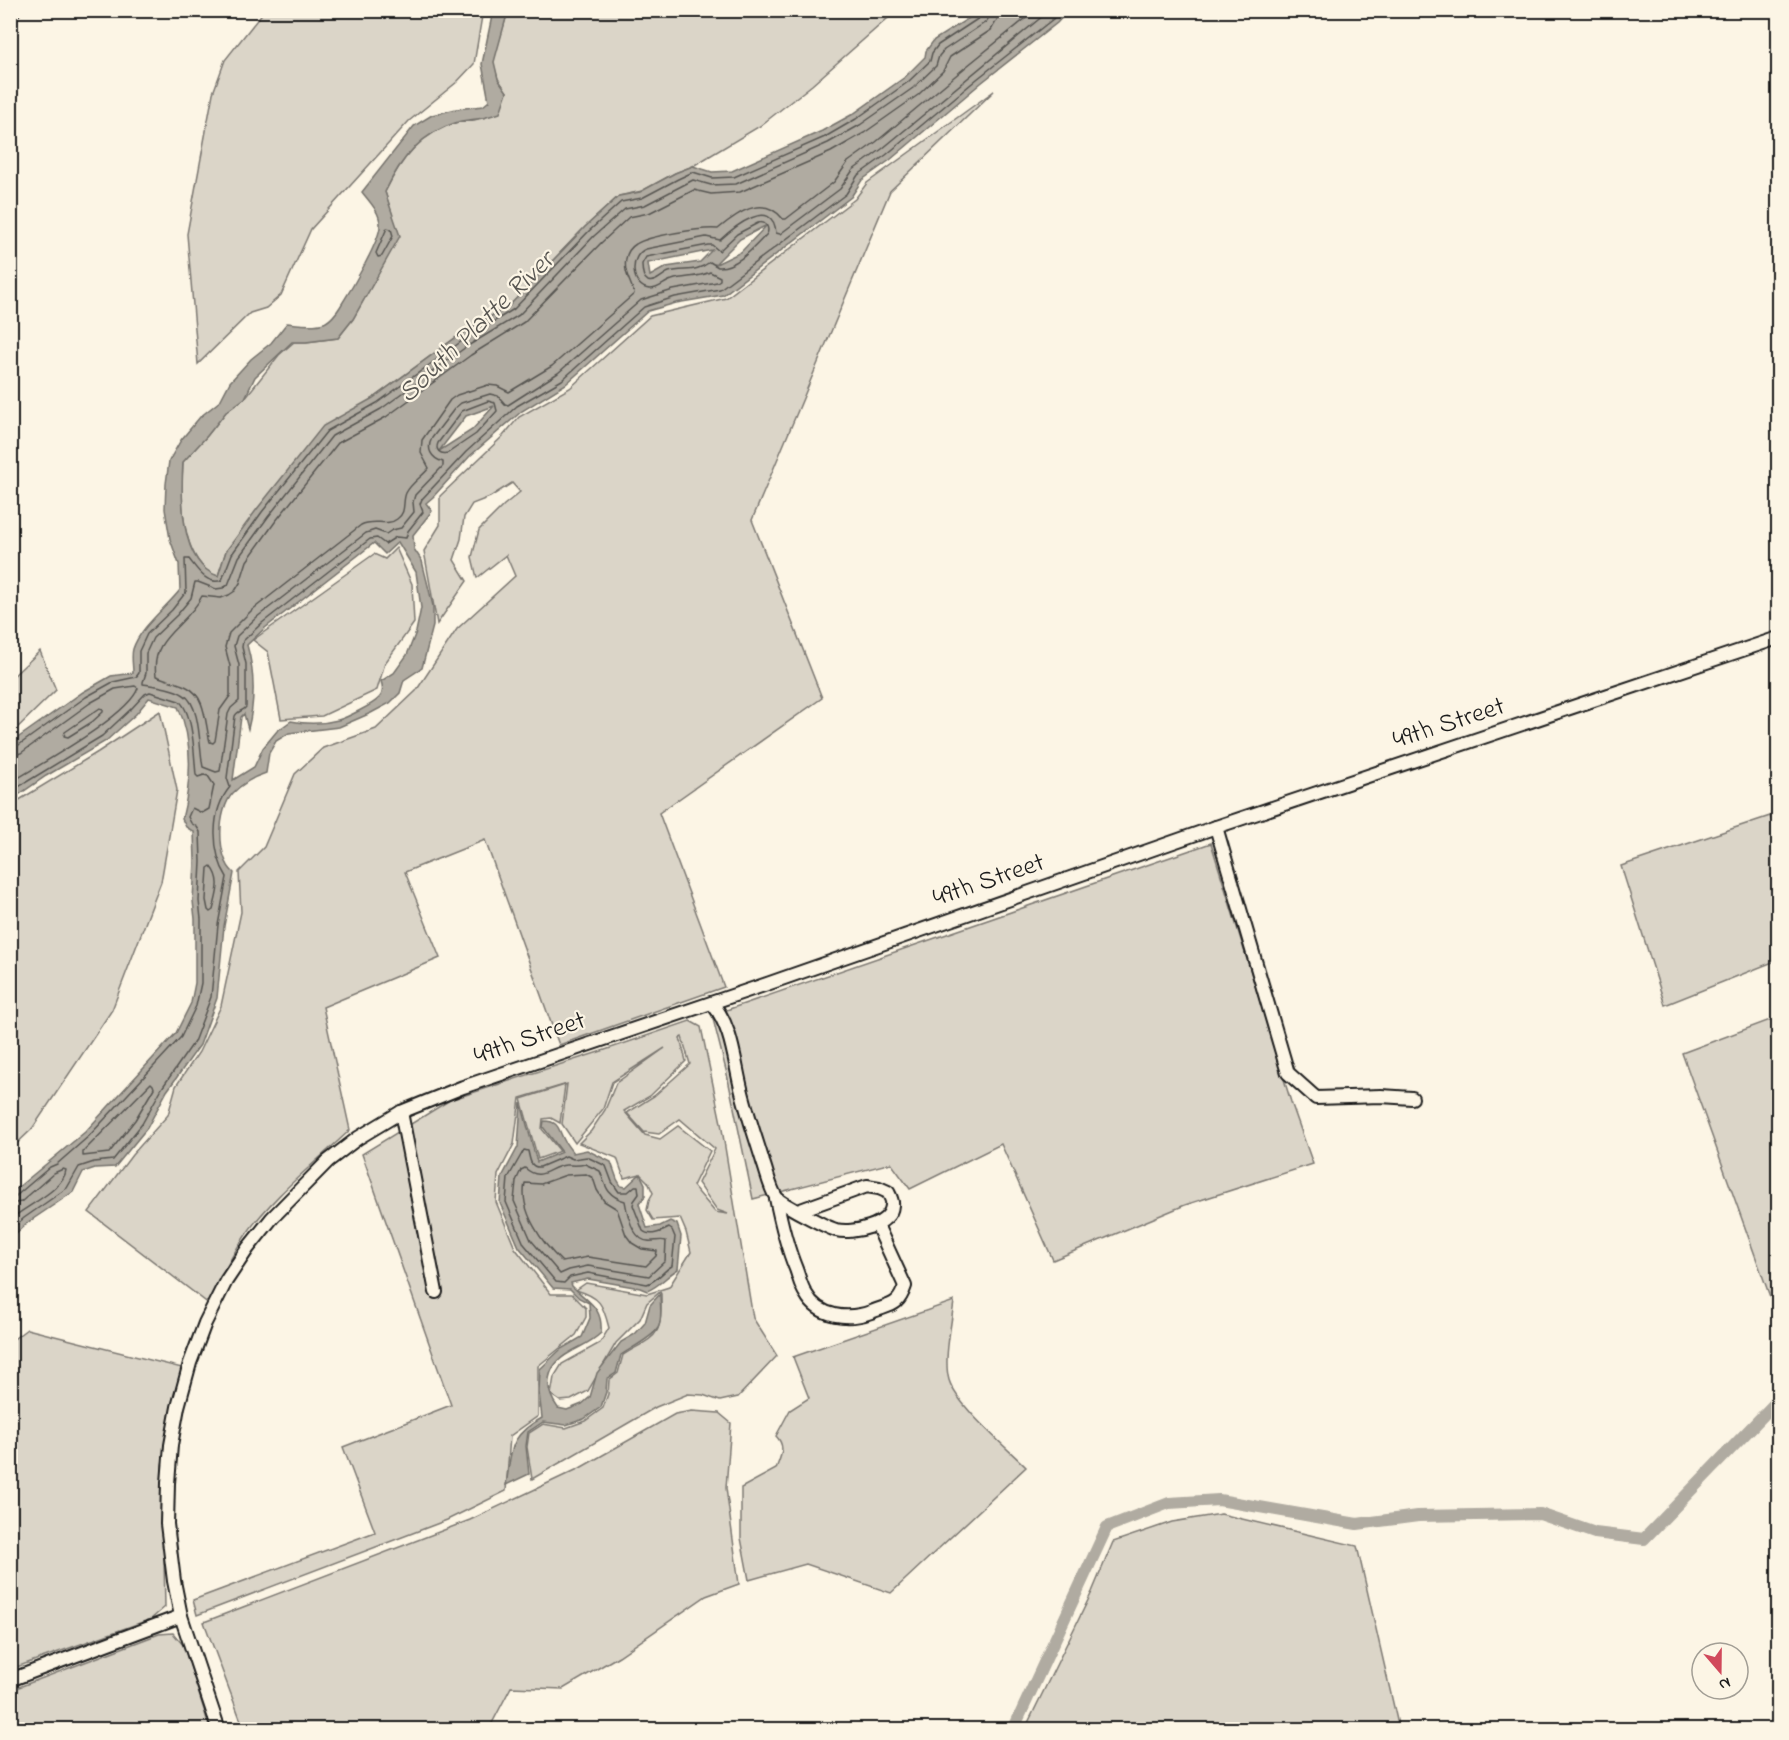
<svg xmlns="http://www.w3.org/2000/svg" width="1789" height="1740" viewBox="0 0 1789 1740" font-family="'Indie Flower',sans-serif">
	<rect width="100%" height="100%" fill="#fcf5e5"/>
	<filter id="ink" filterUnits="userSpaceOnUse"><feTurbulence type="fractalNoise" baseFrequency=".0167" numOctaves="2"/><feDisplacementMap in="SourceGraphic" scale="12" xChannelSelector="R" yChannelSelector="G"/><feConvolveMatrix kernelMatrix="1 2 1 2 8 2 1 2 1" color-interpolation-filters="sRGB"/></filter>
	<g filter="url(#ink)">
		<g fill="#dbd5c8" stroke="#7c7872" stroke-width="1.5" fill-rule="evenodd">
			<path d="M 264,11 L 482,10 L 482,16 L 474,64 L 457,82 L 409,121 L 311,229 L 281,295 L 266,308 L 250,313 L 198,364 L 187,234 L 213,93 L 225,60 Z"/>
			<path d="M 508,11 L 896,11 L 812,85 L 760,126 L 693,166 L 675,173 L 642,191 L 619,196 L 585,227 L 510,305 L 458,336 L 373,398 L 226,551 L 218,576 C 214,575 209,573 206,570 C 180,546 181,495 183,462 L 207,436 L 226,412 L 245,398 L 279,355 L 294,342 L 306,342 L 338,338 L 353,319 L 399,236 L 385,192 C 401,159 420,133 457,122 C 464,120 474,122 480,118 C 489,114 500,99 507,92 L 498,79 L 493,62 Z"/>
			<path d="M 994,91 L 890,191 L 752,520 L 822,698 L 659,813 L 724,987 L 559,1045 L 485,840 L 405,872 L 440,958 L 323,1007 L 350,1130 C 314,1164 270,1198 243,1239 C 229,1259 219,1282 209,1304 L 89,1212 L 132,1155 L 168,1115 L 176,1086 L 199,1052 L 221,1006 L 241,912 L 239,872 L 264,847 L 295,774 L 323,748 L 376,729 L 416,691 L 457,629 L 515,576 L 506,555 L 477,578 L 472,557 L 479,530 L 504,505 L 520,492 L 512,483 L 490,497 L 472,504 L 464,517 L 461,539 L 454,560 L 467,581 L 437,624 L 424,551 L 440,525 L 440,496 L 503,436 L 519,417 L 570,388 L 650,316 L 726,298 L 855,199 L 867,183 Z"/>
			<path d="M 396,548 L 412,584 L 414,623 L 385,663 L 377,690 L 322,716 L 281,719 L 268,652 L 253,640 L 374,554 L 385,559 Z"/>
			<path d="M 40,651 L 56,690 L 11,734 L 11,678 Z"/>
			<path d="M 160,711 L 177,790 L 161,882 L 112,1010 L 32,1129 L 11,1149 L 11,805 L 98,752 Z"/>
			<path d="M 1770,816 L 1778,838 L 1778,960 L 1665,1005 L 1621,866 Z"/>
			<path d="M 1211,843 L 1291,1102 L 1313,1164 L 1185,1205 L 1053,1260 L 1001,1144 L 910,1189 L 891,1163 L 753,1199 L 727,1074 L 712,1015 Z"/>
			<path d="M 1778,1017 L 1778,1319 L 1682,1053 Z"/>
			<path d="M 690,1021 L 701,1027 L 721,1123 L 753,1318 L 777,1356 L 738,1397 L 720,1401 L 703,1395 L 688,1394 L 656,1407 L 532,1479 L 527,1447 L 529,1433 L 543,1424 L 566,1428 L 585,1421 L 603,1408 L 608,1394 L 609,1380 L 618,1373 L 623,1355 C 658,1334 662,1338 661,1294 L 660,1292 L 647,1303 L 640,1319 L 616,1343 L 588,1391 L 571,1400 L 560,1401 L 551,1395 L 554,1377 L 562,1364 L 600,1343 L 609,1328 C 603,1304 600,1297 576,1290 L 586,1283 L 647,1294 L 669,1287 L 691,1252 L 686,1232 L 680,1218 L 653,1220 L 647,1210 L 649,1200 L 653,1193 L 648,1182 L 640,1174 L 624,1178 L 617,1158 L 579,1143 L 591,1131 L 605,1110 L 616,1083 L 665,1048 L 612,1082 L 603,1109 L 575,1143 L 562,1124 L 567,1084 L 520,1098 L 514,1144 L 498,1175 L 496,1202 L 515,1248 L 551,1294 L 572,1294 L 586,1308 L 586,1317 L 576,1335 L 538,1366 L 538,1416 L 510,1436 L 506,1491 L 447,1520 L 197,1615 L 193,1600 L 375,1532 L 343,1447 L 451,1405 L 362,1154 L 450,1100 L 605,1050 ZM 682,1037 L 690,1064 L 654,1096 L 627,1113 L 644,1132 L 659,1134 L 680,1119 L 715,1149 L 698,1183 L 717,1210 L 728,1214 L 715,1212 L 693,1186 L 710,1151 L 678,1126 L 660,1139 L 645,1135 L 624,1111 L 650,1096 L 686,1061 L 680,1038 Z"/>
			<path d="M 565,1085 L 560,1123 L 551,1118 L 543,1119 L 542,1129 L 560,1151 L 538,1159 L 521,1099 Z"/>
			<path d="M 954,1301 C 952,1322 943,1360 949,1380 C 957,1406 1006,1447 1026,1467 L 891,1593 L 806,1564 L 749,1580 L 741,1538 L 741,1488 L 776,1469 C 780,1457 787,1447 776,1436 L 790,1410 L 809,1398 L 793,1357 Z"/>
			<path d="M 27,1329 L 182,1368 L 162,1465 L 165,1607 L 151,1619 L 11,1669 L 11,1341 Z"/>
			<path d="M 692,1411 L 719,1413 L 731,1423 L 726,1488 L 739,1584 L 706,1596 L 619,1656 L 563,1689 L 511,1687 L 489,1729 L 244,1729 L 204,1622 L 470,1520 L 580,1468 L 675,1414 Z"/>
			<path d="M 1221,1514 L 1357,1546 L 1399,1729 L 1025,1729 L 1092,1592 L 1113,1542 L 1172,1522 Z"/>
			<path d="M 173,1633 L 184,1646 L 210,1729 L 11,1729 L 11,1690 L 159,1634 Z"/>
		</g>
		<g fill="#b0aba1" stroke="#75726c" stroke-width="1.5" fill-rule="evenodd">
			<path d="M 493,11 L 508,11 L 494,62 L 498,79 L 507,92 L 500,113 C 493,115 485,118 477,119 C 471,120 464,120 458,122 C 421,133 401,158 385,192 L 400,236 L 353,319 L 338,338 L 306,342 L 292,342 L 255,377 L 245,398 L 226,412 L 207,436 L 183,462 C 181,496 179,563 218,576 L 226,551 L 257,509 L 323,426 L 373,398 L 458,336 L 510,305 L 585,227 L 619,196 L 640,192 L 675,173 L 693,166 L 712,172 L 732,171 L 822,131 L 853,114 L 905,77 L 925,57 L 926,51 L 934,40 L 980,11 L 1068,11 L 1057,23 L 981,83 L 890,160 L 862,180 L 851,197 L 723,295 L 676,303 L 648,311 L 566,384 L 522,411 L 470,456 L 433,497 L 426,503 L 432,511 L 413,535 L 414,549 L 422,561 L 433,606 L 433,626 L 422,668 L 404,680 L 400,693 L 390,703 L 371,713 L 339,727 L 289,733 L 276,741 L 269,753 L 266,773 C 253,777 243,783 233,793 C 217,810 216,858 234,873 L 224,926 L 217,998 L 200,1045 L 167,1091 L 147,1128 L 115,1167 L 95,1168 L 83,1172 L 73,1192 L 27,1223 L 11,1238 L 11,1193 L 85,1132 L 176,1033 L 191,1003 L 195,983 L 195,919 L 193,901 L 195,861 L 194,832 L 186,827 L 182,819 C 191,784 194,741 178,707 L 149,698 L 136,714 L 106,741 L 46,776 L 11,800 L 11,744 L 19,737 L 83,692 L 111,676 L 133,673 C 133,665 131,656 133,649 C 140,627 166,608 180,590 L 179,564 L 170,539 L 165,509 L 166,484 L 169,461 L 181,440 L 200,417 L 220,401 L 230,382 L 251,359 L 271,343 L 287,323 C 298,324 313,327 324,323 C 330,321 337,312 340,307 C 349,293 382,238 380,224 C 380,212 369,201 362,192 L 414,126 L 432,115 L 456,109 L 483,106 L 489,101 L 482,64 ZM 767,225 L 741,252 L 714,265 L 740,239 ZM 712,250 L 700,262 L 666,267 L 650,276 L 648,263 ZM 494,406 L 472,430 L 439,451 L 466,416 ZM 398,542 L 416,572 L 421,608 L 416,632 L 407,655 L 394,673 L 381,681 C 383,687 384,693 379,698 C 374,704 346,718 338,720 C 323,724 305,724 291,721 L 277,731 L 263,748 L 254,767 L 233,780 L 241,717 L 244,714 L 248,729 C 255,701 255,673 247,645 L 265,628 L 374,543 L 385,554 Z"/>
			<path d="M 521,1103 L 537,1162 L 562,1152 L 543,1127 L 544,1121 C 559,1121 558,1129 564,1140 C 566,1144 570,1149 573,1153 L 587,1150 L 611,1162 L 617,1179 L 621,1186 L 626,1187 L 640,1174 L 645,1184 L 645,1196 L 639,1204 L 647,1228 L 660,1226 L 670,1221 L 677,1224 L 681,1236 L 678,1269 C 665,1277 660,1286 647,1291 L 640,1288 L 588,1279 L 571,1283 L 572,1286 C 589,1303 603,1307 601,1333 C 589,1344 582,1345 569,1353 C 546,1366 543,1388 558,1408 L 567,1410 L 582,1404 L 590,1397 L 597,1373 L 621,1342 L 635,1334 L 645,1323 L 650,1305 L 660,1294 C 660,1304 663,1319 658,1328 C 652,1338 631,1348 621,1355 L 616,1373 L 607,1379 L 606,1392 L 601,1407 L 584,1419 L 566,1425 L 543,1422 L 528,1432 L 526,1446 L 529,1474 L 506,1485 C 512,1450 508,1436 542,1418 L 539,1392 L 540,1369 L 561,1349 L 582,1337 L 590,1318 L 589,1303 L 579,1298 L 570,1289 L 553,1288 L 519,1247 L 500,1203 L 502,1177 L 518,1147 Z"/>
		</g>
		<g fill="none" stroke-linecap="round" stroke-linejoin="round">
			<g stroke="#575551" stroke-width="1.5">
				<path d="M 990,10 L 989,17 L 986,22 L 944,50 L 939,56 L 936,66 L 913,88 L 860,125 L 828,143 L 736,184 L 711,185 L 693,180 L 645,205 L 625,209 L 594,236 L 519,315 L 466,347 L 381,409 L 332,436 L 268,517 L 239,557 L 228,585 L 223,588 L 216,589 L 198,582 L 195,582 L 191,598 L 177,615 L 153,638 L 146,653 L 146,673 L 143,682 L 143,684 C 156,686 173,688 184,695 C 201,705 199,749 203,767 L 216,772 L 220,771 L 228,714 L 231,708 L 239,701 L 239,665 L 234,646 L 237,636 L 257,617 L 366,533 L 375,530 L 386,534 L 392,530 L 401,528 L 414,512 L 413,502 L 415,495 L 443,466 L 443,462 C 431,458 426,449 432,438 L 455,408 L 461,403 L 490,394 L 498,396 L 505,404 L 508,405 L 558,373 L 641,300 L 673,290 L 717,282 L 720,280 L 720,277 L 710,272 C 698,278 685,276 672,280 C 664,282 659,289 650,289 C 631,288 628,256 646,249 L 706,237 L 720,240 C 733,228 773,195 776,233 L 780,234 L 840,189 L 853,170 L 882,149 L 1050,10"/>
				<path d="M 999,10 L 997,20 L 991,30 L 950,57 L 943,71 L 918,95 L 864,133 L 831,152 L 740,192 L 711,194 L 694,190 L 649,213 L 629,217 L 601,243 L 524,322 L 471,355 L 386,417 L 338,443 L 275,522 L 247,561 L 240,583 L 235,591 L 229,595 L 221,598 L 202,596 C 186,628 150,636 156,676 C 166,680 178,682 187,687 C 206,696 205,724 210,742 L 213,743 L 215,741 L 220,710 L 230,696 L 230,666 L 225,647 L 229,633 L 252,610 L 361,525 C 374,518 387,527 397,519 C 407,512 402,502 406,493 C 411,483 423,476 429,468 L 421,453 L 422,440 L 450,400 L 457,395 L 488,385 L 497,386 L 509,392 L 552,366 L 634,294 C 632,283 623,273 626,259 C 627,253 631,247 636,244 C 648,236 703,227 718,229 C 736,214 763,193 783,219 L 786,219 L 834,182 L 848,162 L 876,142 L 967,66 L 1036,10"/>
				<path d="M 758,223 C 765,221 770,227 767,234 C 754,247 737,268 718,267 L 710,262 C 695,273 686,268 669,272 C 663,274 655,284 648,281 C 642,278 642,269 642,264 L 646,257 L 708,245 L 712,245 L 719,251 L 737,234 Z"/>
				<path d="M 387,228 L 391,229 L 393,236 L 382,256 L 378,257 L 376,253 Z"/>
				<path d="M 488,401 L 495,403 L 497,411 L 476,434 L 448,453 C 440,455 435,450 438,443 L 462,411 Z"/>
				<path d="M 100,708 L 103,709 L 103,712 L 92,722 L 68,737 L 64,736 L 65,732 Z"/>
				<path d="M 10,748 L 16,747 L 86,697 L 113,682 L 136,677 L 139,673 L 139,651 L 147,634 L 172,610 L 186,592 L 185,559 L 189,559 C 197,569 207,586 222,580 L 232,554 L 262,512 L 327,431 L 377,403 L 462,341 L 514,309 L 589,231 L 621,202 L 642,198 L 678,179 L 693,172 L 712,178 L 734,177 L 825,137 L 856,119 L 908,82 L 930,61 L 932,53 L 938,45 L 979,18 L 982,10"/>
				<path d="M 10,756 L 21,753 L 90,703 L 115,689 L 135,686 L 138,688 C 129,716 38,765 10,783"/>
				<path d="M 10,792 L 102,736 L 131,709 L 145,694 L 150,692 L 179,701 C 194,713 194,757 196,775 L 198,777 L 204,775 L 208,776 L 214,785 L 209,809 L 202,813 L 192,808 L 188,817 L 191,823 L 197,827 L 200,832 L 201,862 L 199,901 L 201,919 L 201,983 L 196,1006 L 181,1037 L 89,1136 L 57,1164 L 50,1167 L 23,1190 L 16,1196 L 10,1197"/>
				<path d="M 211,866 C 223,880 217,893 213,910 L 210,912 L 208,910 L 206,900 L 208,868 Z"/>
				<path d="M 151,1083 L 153,1085 L 154,1088 L 135,1120 L 109,1153 L 83,1156 L 83,1152 Z"/>
				<path d="M 524,1150 L 528,1151 C 530,1159 530,1168 540,1167 L 566,1156 L 573,1159 L 587,1157 L 606,1166 L 612,1182 L 619,1192 L 628,1192 L 635,1186 L 638,1186 L 639,1194 L 634,1201 L 633,1205 L 643,1231 C 650,1237 661,1232 669,1228 L 672,1230 L 675,1237 L 672,1266 C 663,1271 657,1281 647,1284 L 588,1273 L 570,1277 L 564,1283 L 556,1282 L 524,1244 L 506,1202 L 508,1178 Z"/>
				<path d="M 585,1164 L 600,1171 C 606,1187 607,1196 625,1201 C 627,1213 632,1240 648,1241 C 654,1242 660,1239 666,1241 L 665,1261 L 649,1276 L 588,1266 L 569,1270 L 560,1274 L 531,1240 L 514,1201 L 516,1181 L 521,1170 L 525,1168 C 542,1183 549,1166 566,1165 C 572,1165 578,1166 585,1164 Z"/>
				<path d="M 586,1174 L 593,1178 L 597,1190 L 604,1201 L 617,1209 L 626,1235 L 632,1243 L 642,1249 L 657,1251 L 656,1256 L 646,1266 L 588,1257 L 562,1262 C 542,1243 519,1211 525,1183 L 541,1184 L 566,1175 Z"/>
				<path d="M 10,1204 L 21,1202 L 54,1173 L 63,1169 L 66,1170 C 64,1190 25,1206 10,1220"/>
				<path d="M 10,1230 L 24,1218 L 67,1188 L 79,1167 L 94,1162 L 113,1160 L 142,1124 L 162,1088 L 194,1042 L 211,997 L 218,925 L 227,877 C 211,852 210,811 230,787 L 227,778 L 235,716 C 238,710 244,711 246,707 L 246,664 L 242,647 L 243,641 L 262,623 L 370,539 L 377,538 L 385,544 L 396,537 L 406,538 L 408,531 L 423,512 L 420,504 L 422,499 L 466,452 L 517,406 L 562,380 L 644,307 L 675,297 L 720,289 L 846,194 L 858,175 L 886,155 L 977,79 L 1053,19 L 1060,10"/>
			</g>
			<path stroke="#b0aba1" stroke-width="12" d="M 1013,1730 L 1107,1527 L 1169,1503 L 1219,1500 L 1357,1524 L 1418,1516 L 1540,1514 L 1595,1533 L 1644,1539 L 1778,1400"/>
			<g stroke="#1c1c1c" stroke-width="16">
				<g id="minor">
					<path d="M 10,13 L 14,10"/>
					<path d="M 1216,827 L 1288,1073 L 1316,1098 L 1381,1096 L 1412,1098"/>
					<path d="M 712,1003 C 733,1028 734,1062 742,1092 C 748,1116 756,1139 763,1162 C 767,1173 770,1188 776,1197 C 781,1204 826,1227 836,1230 C 852,1234 891,1226 892,1205 C 893,1201 890,1196 888,1192 L 879,1188 L 867,1186 L 798,1211"/>
					<path d="M 401,1112 L 436,1292"/>
					<path d="M 776,1198 C 781,1223 786,1245 796,1269 C 799,1277 801,1287 806,1294 C 819,1318 849,1320 871,1312 C 891,1304 898,1307 905,1286 L 877,1225"/>
					<path d="M 10,1680 L 181,1616"/>
					<path d="M 219,1730 L 181,1616 L 174,1581 L 167,1524 L 168,1483 L 171,1445 L 178,1407 L 190,1363 L 205,1323 L 226,1281 L 248,1248 L 272,1218 L 328,1161 L 358,1138 L 401,1112 L 463,1087 L 767,984 L 1216,827 L 1778,638"/>
				</g>
			</g>
			<use href="#minor" stroke="#fcf5e5" stroke-width="12"/>
		</g>
	</g>
	<g text-anchor="middle" dominant-baseline="central" stroke-width="4.5" stroke-linejoin="round" paint-order="stroke">
		<g font-size="27" fill="#1c1c1c" stroke="#fcf5e5">
			<text transform="translate(1449 724) rotate(-18)">49th Street</text>
			<text transform="translate(989 881) rotate(-19)">49th Street</text>
			<text transform="translate(530 1039) rotate(-19)">49th Street</text>
		</g>
		<g font-size="28" font-style="italic" fill="#575551" stroke="#fcf5e5">
			<text transform="translate(477 328) rotate(-44)">South Platte River</text>
		</g>
	</g>
	<rect width="1789" height="1740" fill="none" stroke="#fcf5e5" stroke-width="36"/>
	<rect x="18" y="18" width="1753" height="1704" fill="none" stroke="#1c1c1c" stroke-width="2" filter="url(#ink)"/>
	<g transform="translate(1720 1671) rotate(160)"><circle r="28" fill="#fcf5e5" stroke="#a29e95" stroke-width="1.5"/>
	<path d="M0-4.5L10 22L0 15L-10 22Z" fill="#d1495b"/>
	<text y="-9" font-size="16" font-weight="bold" text-anchor="middle" fill="#1c1c1c">N</text>
	</g>
</svg>
